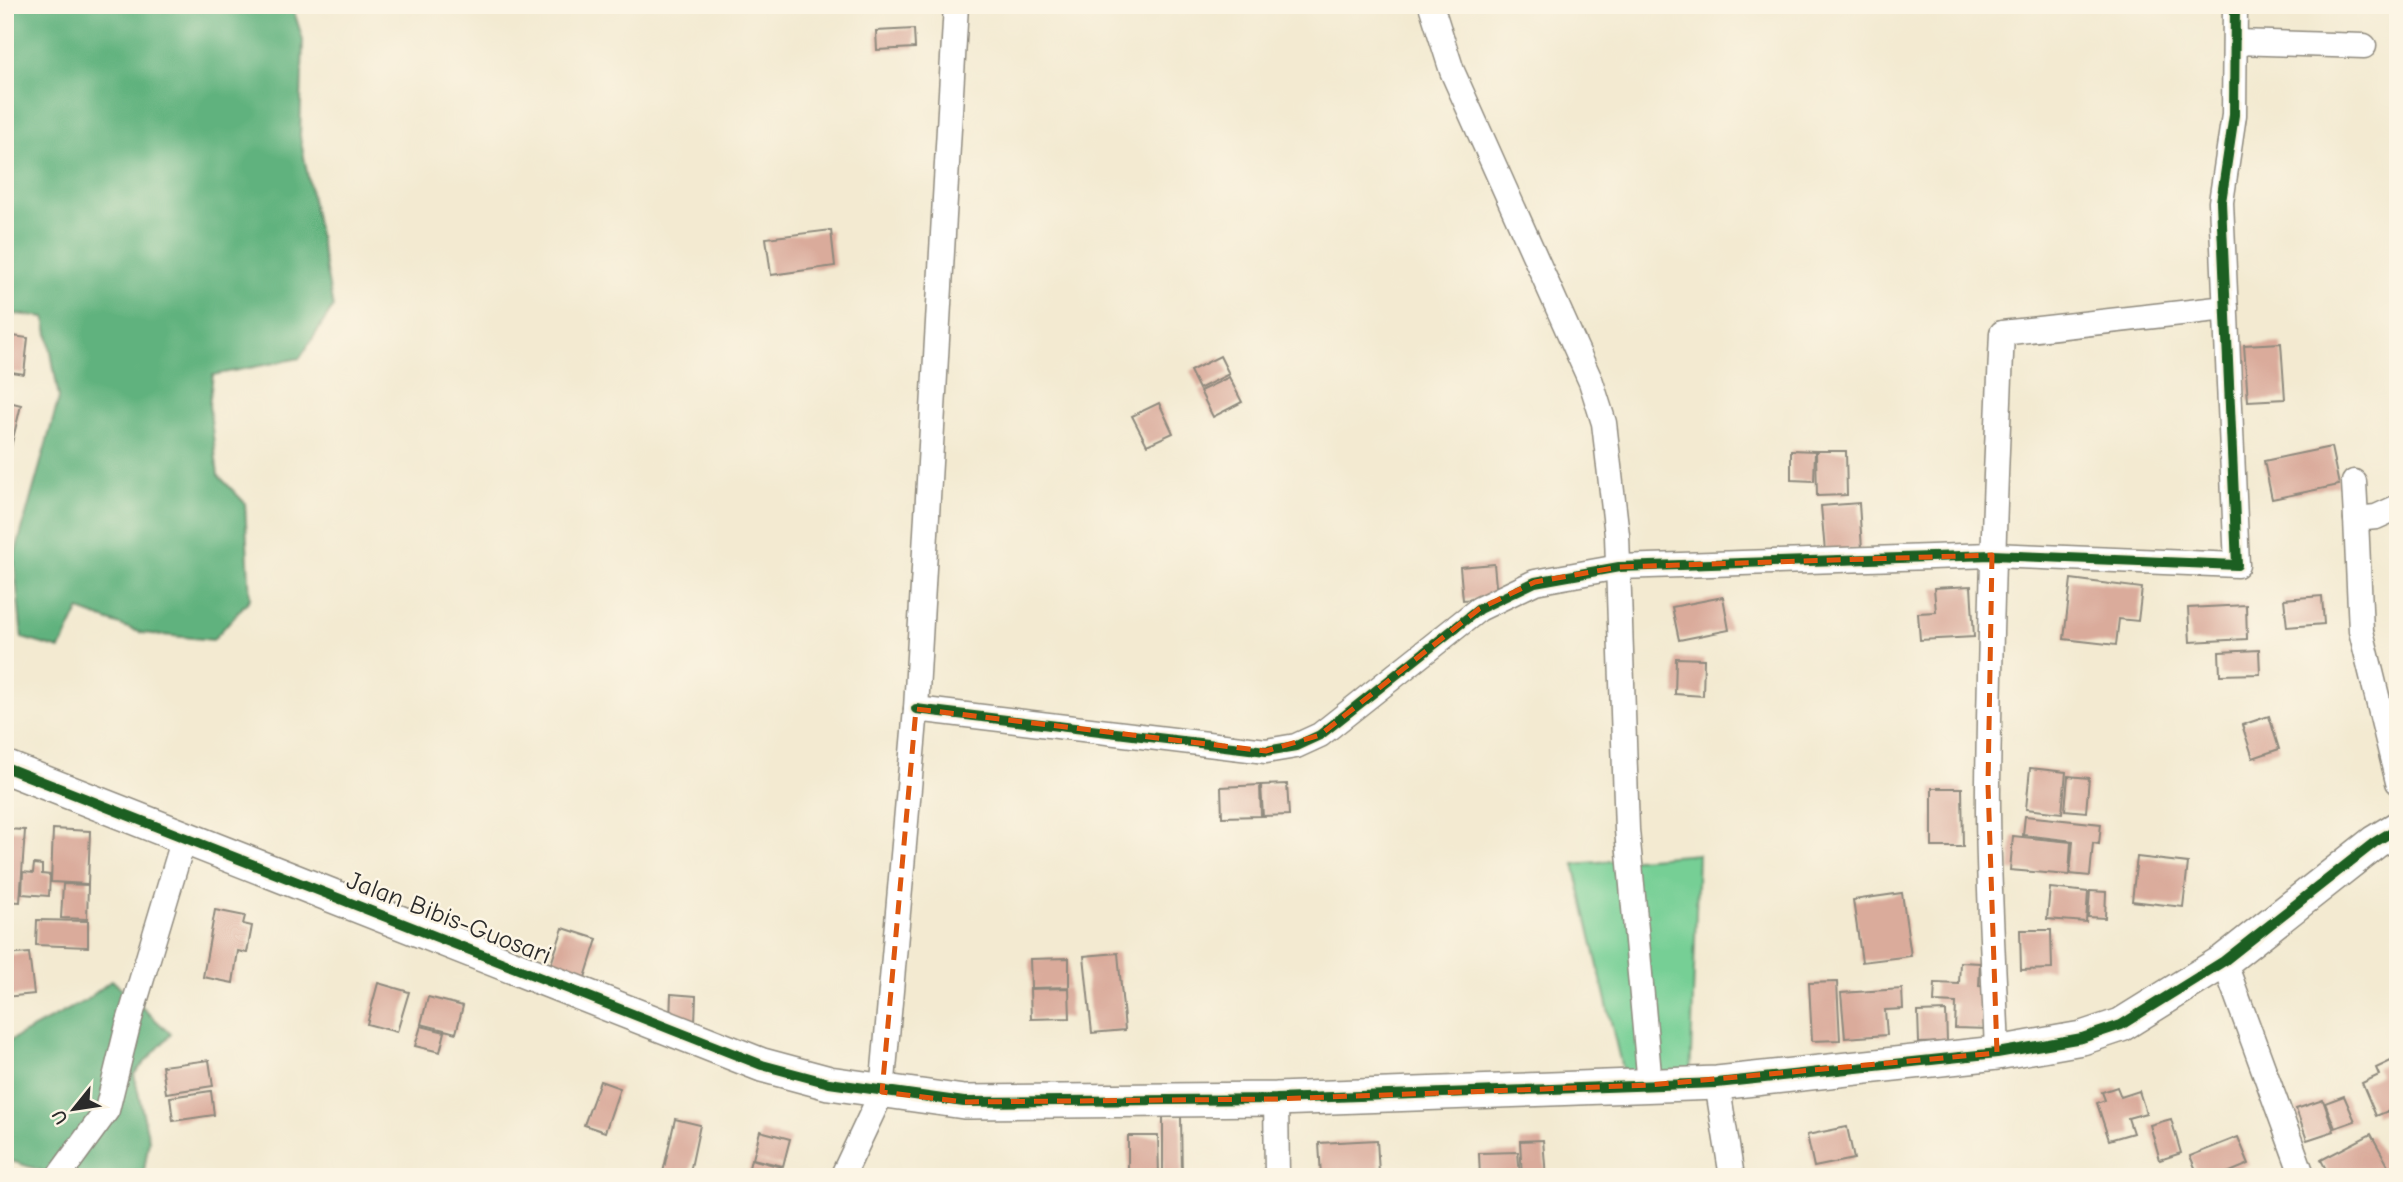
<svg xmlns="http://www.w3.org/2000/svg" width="2403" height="1182" viewBox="0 0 2403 1182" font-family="'Comic Neue',sans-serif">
	<rect width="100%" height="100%" fill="#fcf5e5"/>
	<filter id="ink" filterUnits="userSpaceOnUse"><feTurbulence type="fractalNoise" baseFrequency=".0143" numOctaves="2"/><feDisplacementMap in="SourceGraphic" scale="14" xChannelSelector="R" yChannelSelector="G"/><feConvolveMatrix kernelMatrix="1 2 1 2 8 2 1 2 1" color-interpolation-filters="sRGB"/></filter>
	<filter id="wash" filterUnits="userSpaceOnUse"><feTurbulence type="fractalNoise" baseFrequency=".00686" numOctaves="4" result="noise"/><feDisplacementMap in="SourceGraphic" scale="28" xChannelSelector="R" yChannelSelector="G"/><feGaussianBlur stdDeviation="1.57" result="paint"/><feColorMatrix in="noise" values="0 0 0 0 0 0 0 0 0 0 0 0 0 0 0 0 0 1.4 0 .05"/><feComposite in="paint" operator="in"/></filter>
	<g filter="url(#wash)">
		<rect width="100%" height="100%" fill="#f3ead1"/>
		<path fill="#76cf95" stroke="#507d60" stroke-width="2" d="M 1698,854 L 1690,1084 L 1626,1086 L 1574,864 Z"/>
		<g fill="#60b27e" stroke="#466e54" stroke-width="2">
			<path d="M 5,5 L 292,5 L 303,40 L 300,136 L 333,307 L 300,358 L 213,375 L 209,405 L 218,475 L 245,503 L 250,599 L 213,640 L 142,633 L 79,610 L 60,649 L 22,638 L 14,558 L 59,398 L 45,317 L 5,313 Z"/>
			<path d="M 112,980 L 171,1034 L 134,1074 L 149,1140 L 143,1177 L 62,1177 L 5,1159 L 5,1043 L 85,1001 Z"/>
		</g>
		<g id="blocks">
			<g fill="#daab9b">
				<path d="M 914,29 L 915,48 L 877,50 L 876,31 Z"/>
				<path d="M 831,230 L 835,266 L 771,275 L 766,238 Z"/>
				<path d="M 5,335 L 28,338 L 24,374 L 5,371 Z"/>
				<path d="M 2281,343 L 2285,399 L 2248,401 L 2244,345 Z"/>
				<path d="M 1220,356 L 1229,374 L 1199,389 L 1190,371 Z"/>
				<path d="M 1229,377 L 1242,402 L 1213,417 L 1200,391 Z"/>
				<path d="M 5,401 L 21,405 L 6,468 L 5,468 Z"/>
				<path d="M 1159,403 L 1173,433 L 1147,445 L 1132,416 Z"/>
				<path d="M 2331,447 L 2339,485 L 2272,499 L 2264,461 Z"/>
				<path d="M 1791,450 L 1815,451 L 1814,481 L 1791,480 Z"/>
				<path d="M 1816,451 L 1846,451 L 1847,495 L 1817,496 Z"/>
				<path d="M 1859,503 L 1862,549 L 1825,552 L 1821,506 Z"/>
				<path d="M 1494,564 L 1497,597 L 1463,600 L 1460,567 Z"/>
				<path d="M 2071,579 L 2142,588 L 2138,621 L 2119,619 L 2116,645 L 2064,639 Z"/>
				<path d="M 1971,586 L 1974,637 L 1920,640 L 1918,613 L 1936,612 L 1934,588 Z"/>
				<path d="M 2322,596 L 2324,624 L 2287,627 L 2284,599 Z"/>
				<path d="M 1723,597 L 1729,630 L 1679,640 L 1672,607 Z"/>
				<path d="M 2246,605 L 2247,639 L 2190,642 L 2188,608 Z"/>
				<path d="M 2259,650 L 2260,674 L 2220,675 L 2219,652 Z"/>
				<path d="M 1676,658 L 1704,659 L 1703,696 L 1675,694 Z"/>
				<path d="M 2269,716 L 2279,749 L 2253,758 L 2242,725 Z"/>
				<path d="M 2030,768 L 2066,772 L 2062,813 L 2026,809 Z"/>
				<path d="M 2068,776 L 2089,778 L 2086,812 L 2065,810 Z"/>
				<path d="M 1287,784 L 1289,815 L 1263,816 L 1261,785 Z"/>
				<path d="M 1260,785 L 1261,816 L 1222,817 L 1221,787 Z"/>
				<path d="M 1932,788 L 1962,788 L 1963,847 L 1932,847 Z"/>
				<path d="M 2025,816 L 2101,824 L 2099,844 L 2093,843 L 2090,876 L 2070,874 L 2073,841 L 2023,835 Z"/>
				<path d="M 5,829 L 25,830 L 20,902 L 5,901 Z"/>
				<path d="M 53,829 L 90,831 L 88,884 L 51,882 Z"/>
				<path d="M 2013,836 L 2071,842 L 2069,875 L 2010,870 Z"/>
				<path d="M 2137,857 L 2188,863 L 2183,907 L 2132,901 Z"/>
				<path d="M 34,864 L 42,865 L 42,874 L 50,875 L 49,896 L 22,894 L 23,872 L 33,873 Z"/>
				<path d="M 63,884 L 88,885 L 87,919 L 61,918 Z"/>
				<path d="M 2050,888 L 2088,892 L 2086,922 L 2047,919 Z"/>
				<path d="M 2090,891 L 2106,892 L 2105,918 L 2088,917 Z"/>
				<path d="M 1902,893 L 1911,956 L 1862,962 L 1853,900 Z"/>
				<path d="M 215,910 L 245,916 L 243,924 L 252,926 L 247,953 L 238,951 L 233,983 L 203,977 Z"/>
				<path d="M 37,920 L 88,921 L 88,947 L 36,945 Z"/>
				<path d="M 563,928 L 597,939 L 583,984 L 548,973 Z"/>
				<path d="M 2020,930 L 2051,930 L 2052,969 L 2021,970 Z"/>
				<path d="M 29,953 L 34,994 L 5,997 L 5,955 Z"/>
				<path d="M 1118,953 L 1125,1030 L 1092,1033 L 1084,956 Z"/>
				<path d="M 1069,958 L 1069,987 L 1031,988 L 1030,959 Z"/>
				<path d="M 1960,962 L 1980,963 L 1979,986 L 1991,987 L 1989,1029 L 1955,1028 L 1956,1003 L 1934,1002 L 1935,983 L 1959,984 Z"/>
				<path d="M 1837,982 L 1840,1040 L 1812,1041 L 1809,983 Z"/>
				<path d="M 378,983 L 409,992 L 397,1032 L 367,1024 Z"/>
				<path d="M 1069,988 L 1070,1018 L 1031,1019 L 1030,989 Z"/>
				<path d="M 1902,989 L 1903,1009 L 1885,1010 L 1887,1035 L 1845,1038 L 1841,993 Z"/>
				<path d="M 671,994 L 696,996 L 695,1023 L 670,1021 Z"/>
				<path d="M 428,997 L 463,1006 L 456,1033 L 421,1024 Z"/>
				<path d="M 1946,1011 L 1947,1042 L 1919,1043 L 1918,1012 Z"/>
				<path d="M 421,1026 L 445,1032 L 440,1052 L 415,1046 Z"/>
				<path d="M 2397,1058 L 2398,1107 L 2376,1116 L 2362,1083 L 2379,1075 L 2376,1068 Z"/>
				<path d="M 209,1060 L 213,1086 L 166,1093 L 162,1066 Z"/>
				<path d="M 600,1081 L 620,1088 L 605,1132 L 584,1125 Z"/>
				<path d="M 2117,1087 L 2121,1097 L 2139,1091 L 2146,1113 L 2128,1118 L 2133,1133 L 2109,1140 L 2097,1103 L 2105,1100 L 2102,1092 Z"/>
				<path d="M 211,1091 L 214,1115 L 173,1121 L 170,1097 Z"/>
				<path d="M 2344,1096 L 2355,1121 L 2335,1128 L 2325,1103 Z"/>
				<path d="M 2323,1100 L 2334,1131 L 2307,1140 L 2296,1109 Z"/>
				<path d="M 1163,1117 L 1181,1117 L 1182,1177 L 1163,1177 Z"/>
				<path d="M 675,1119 L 700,1125 L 689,1177 L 662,1177 Z"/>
				<path d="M 2171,1119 L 2181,1153 L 2160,1160 L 2150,1125 Z"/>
				<path d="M 1847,1127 L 1854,1159 L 1814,1167 L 1807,1135 Z"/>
				<path d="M 760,1131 L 790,1139 L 783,1166 L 753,1159 Z"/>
				<path d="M 2371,1134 L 2390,1169 L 2376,1177 L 2330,1177 L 2321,1160 Z"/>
				<path d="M 1128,1136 L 1158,1136 L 1159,1177 L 1128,1177 Z"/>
				<path d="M 2238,1137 L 2249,1164 L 2218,1177 L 2199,1177 L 2190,1156 Z"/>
				<path d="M 1377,1140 L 1379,1173 L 1321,1176 L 1319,1143 Z"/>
				<path d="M 1543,1140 L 1546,1177 L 1522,1177 L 1520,1141 Z"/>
				<path d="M 1518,1152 L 1520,1177 L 1480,1177 L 1479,1153 Z"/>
				<path d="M 751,1159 L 781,1167 L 778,1177 L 747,1177 Z"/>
			</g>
		</g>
	</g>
	<g filter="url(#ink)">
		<use href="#blocks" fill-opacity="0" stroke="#8f8a7e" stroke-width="2"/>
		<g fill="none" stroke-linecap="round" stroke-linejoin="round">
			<g stroke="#8f8a7e" stroke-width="27">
				<g id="street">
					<path d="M 1431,5 L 1452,71 L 1591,382 L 1604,423 L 1617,535 L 1627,830 L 1650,1085"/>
					<path d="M 2236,42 L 2364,46"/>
					<path d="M 2354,482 L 2356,519"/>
					<path d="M 2398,507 L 2376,517 L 2356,519 L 2361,631 L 2398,782"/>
					<path d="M 916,709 L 1266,751 L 1296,746 L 1320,735 L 1479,609 L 1535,582 L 1619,567 L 1992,555 L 2237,565 L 2221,202 L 2234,115 L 2235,5"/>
					<path d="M 2224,961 L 2303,1177"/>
					<path d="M 1997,1053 C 1994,963 1987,873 1988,783 C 1990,633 1995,483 2002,333 L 2226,308"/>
					<path d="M 1717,1083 L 1732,1177"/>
					<path d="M 1276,1099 L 1277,1177"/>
					<path d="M 58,1177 L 107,1110 L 128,1025 L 184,838"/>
					<path d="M 842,1177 L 882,1092 L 916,709 L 956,5"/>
				</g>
			</g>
			<g stroke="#8f8a7e" stroke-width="36">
				<path id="secondary" d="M 5,767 L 762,1065 L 829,1083 L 964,1102 L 1276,1099 L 1717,1083 L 1997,1053 L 2082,1038 L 2121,1025 L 2224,961 L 2375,842 L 2398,828"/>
			</g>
			<use href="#street" stroke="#fff" stroke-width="24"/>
			<use href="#secondary" stroke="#fff" stroke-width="33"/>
			<g stroke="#fcf5e5" stroke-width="15">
				<g id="cycleway">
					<path d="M 916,709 L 1266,751 L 1296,746 L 1320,735 L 1479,609 L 1535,582 L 1619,567 L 1992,555 L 2237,565 L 2221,202 L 2234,115 L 2235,5"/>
					<path d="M 5,767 L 762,1065 L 829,1083 L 964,1102 L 1276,1099 L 1717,1083 L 1997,1053 L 2082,1038 L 2121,1025 L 2224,961 L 2375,842 L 2398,828"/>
				</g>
			</g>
			<use href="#cycleway" stroke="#1b5e20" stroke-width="10"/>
		</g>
	</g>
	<path fill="none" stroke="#df570e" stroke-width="5" stroke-dasharray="14 9" stroke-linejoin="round" d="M 1992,555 L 1988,785 L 1997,1053 L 1650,1085 L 1276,1099 L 964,1102 L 882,1092 L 916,709 L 1266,751 L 1320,735 L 1479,609 L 1535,582 L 1619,567 Z"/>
	<g text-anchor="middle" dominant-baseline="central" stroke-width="5" stroke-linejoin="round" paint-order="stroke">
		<g font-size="26" fill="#2b2b2b" stroke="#fcf5e5">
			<text transform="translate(449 918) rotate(21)">Jalan Bibis-Guosari</text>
		</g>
	</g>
	<rect width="2403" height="1182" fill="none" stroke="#fcf5e5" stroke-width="28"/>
	<g transform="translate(74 1109) rotate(240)" stroke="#fcf5e5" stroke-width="5" paint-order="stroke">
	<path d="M0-5L12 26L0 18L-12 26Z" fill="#2b2b2b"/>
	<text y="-10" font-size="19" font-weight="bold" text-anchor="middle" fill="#2b2b2b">U</text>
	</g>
</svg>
